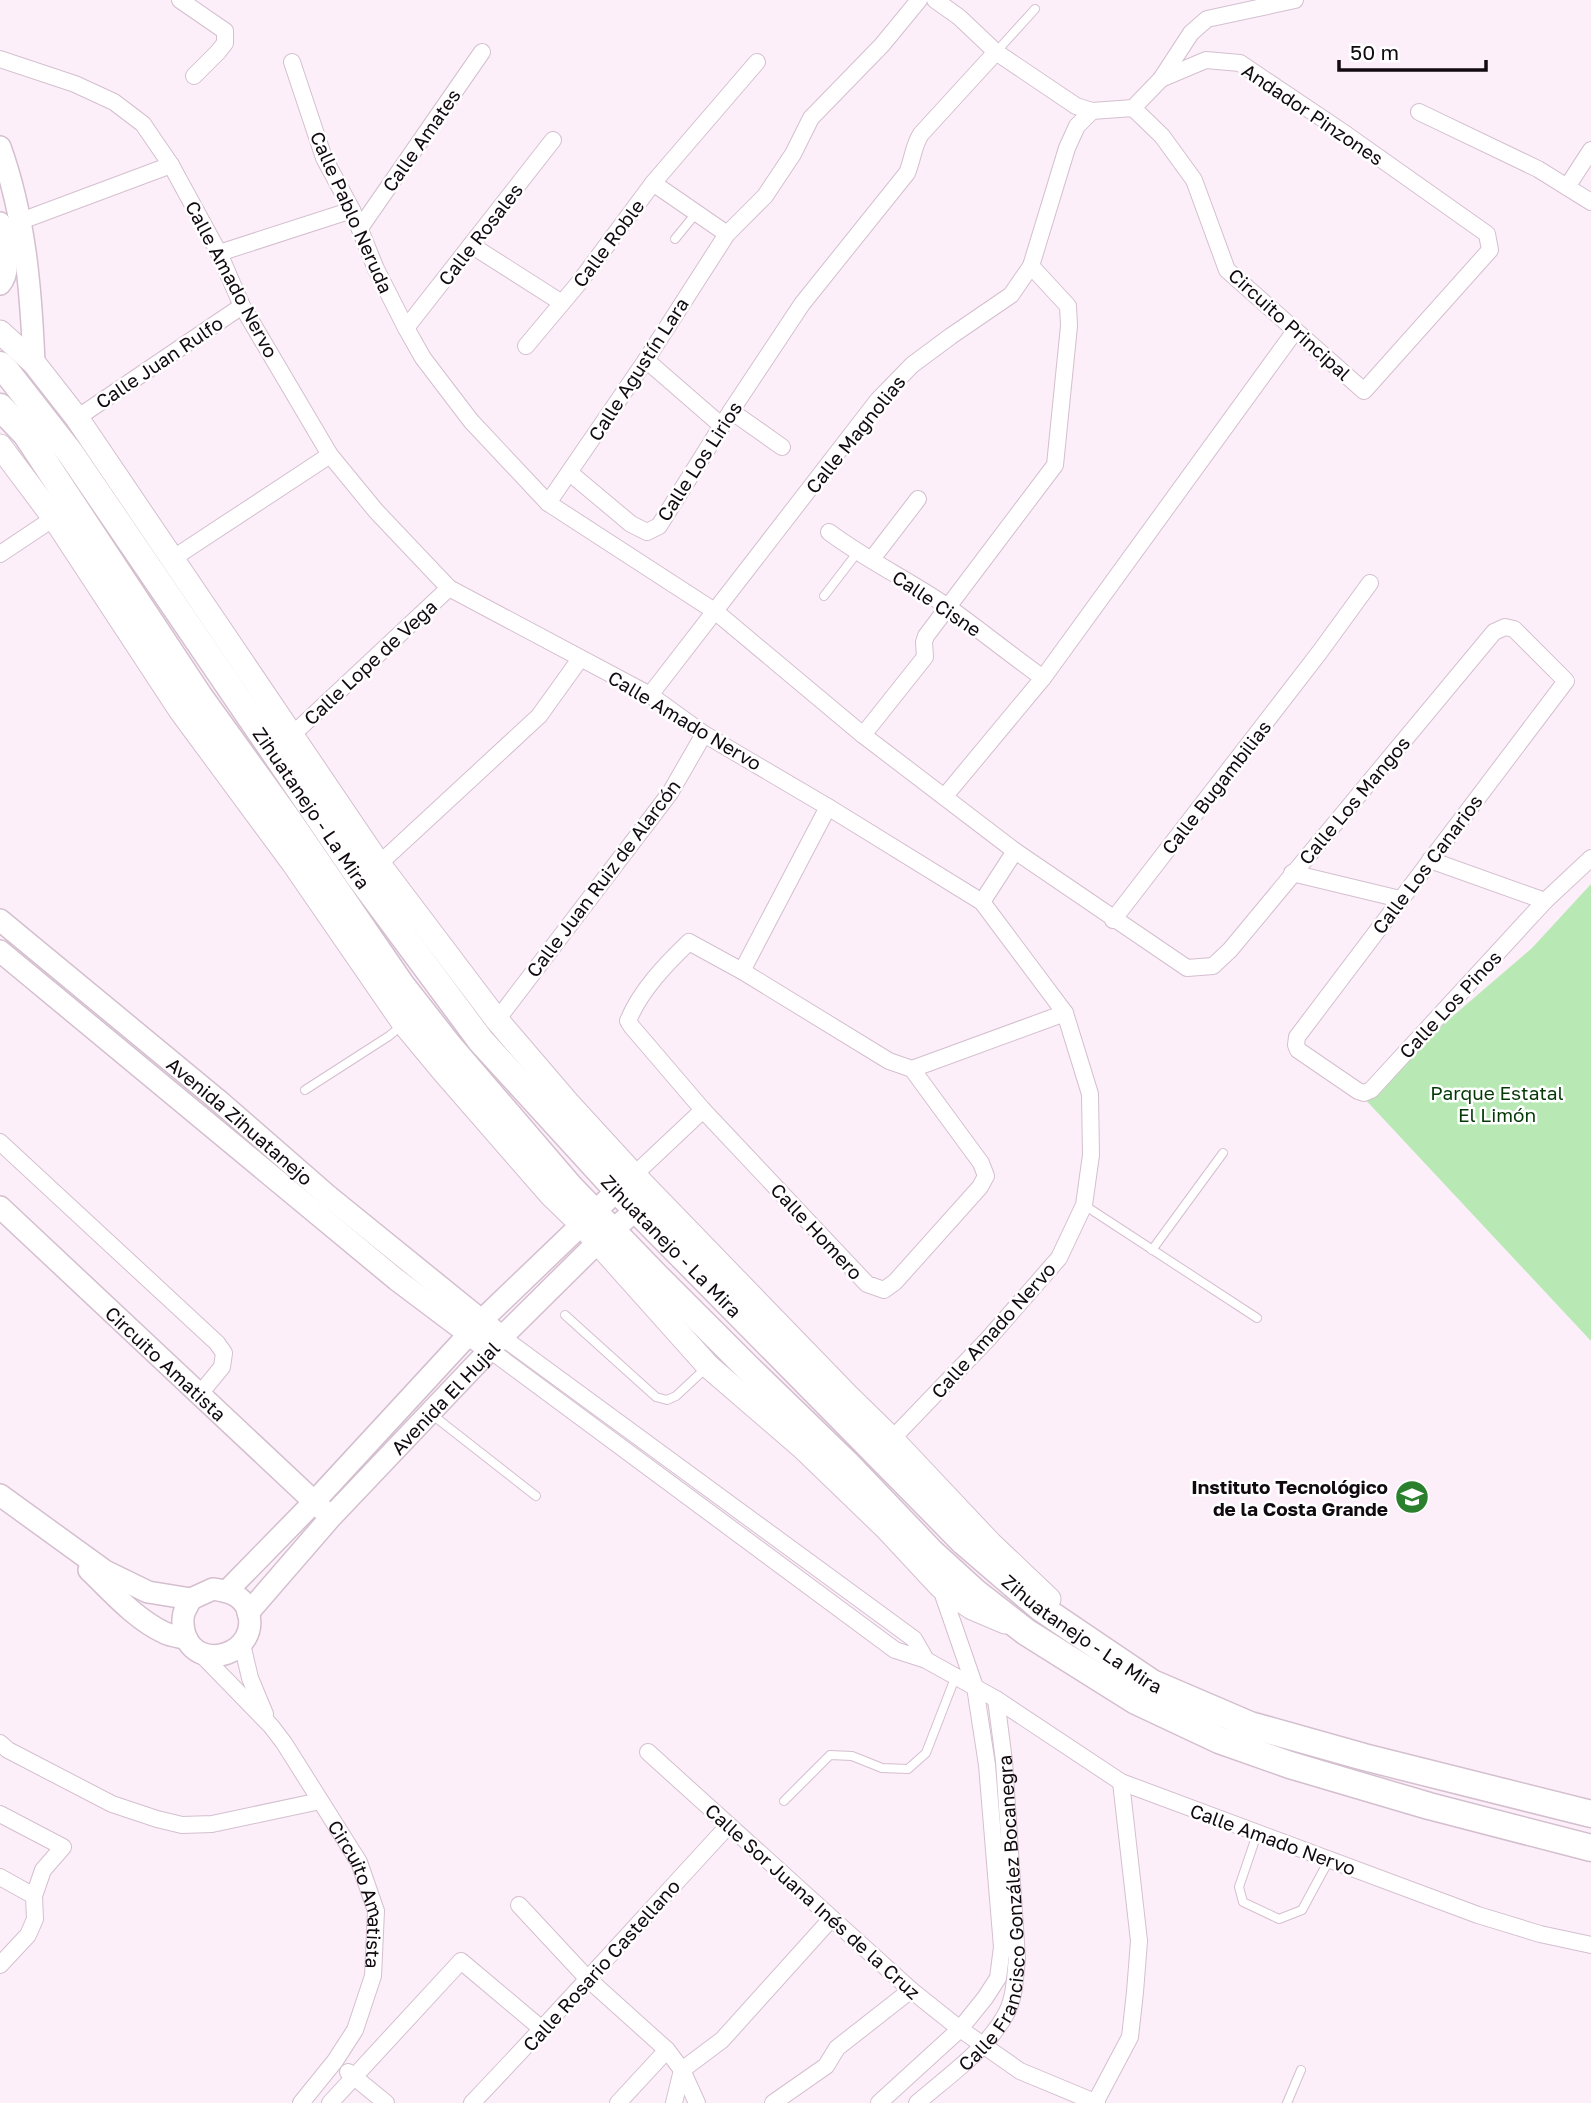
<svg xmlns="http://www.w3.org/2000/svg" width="1591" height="2103" viewBox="0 0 1591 2103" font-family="'Golos Text',sans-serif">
	<rect width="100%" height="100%" fill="#fdeffa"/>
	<path fill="#b8e9b5" d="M 1591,884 L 1591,1341 L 1361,1095 L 1532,948 Z"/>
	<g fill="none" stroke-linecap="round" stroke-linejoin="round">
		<g stroke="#d4bfcf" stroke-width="10">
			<g id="service">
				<path d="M 996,52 L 1035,9"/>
				<path d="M 675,239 L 697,212"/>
				<path d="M 824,596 L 857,553"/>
				<path d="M 305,1090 L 389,1036 L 401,1026"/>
				<path d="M 1084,1205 L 1257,1318"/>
				<path d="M 1152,1250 L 1223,1153"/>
				<path d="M 565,1315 L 656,1397 L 667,1400 L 676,1396 L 706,1368"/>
				<path d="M 430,1413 L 536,1496"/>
				<path d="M 784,1801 L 830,1755 L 852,1756 L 882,1768 L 908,1769 L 926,1753 L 955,1678"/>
				<path d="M 1257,1834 L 1239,1887 L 1243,1902 L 1279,1919 L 1302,1910 L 1329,1860"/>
				<path d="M 1287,2103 L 1301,2070"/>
			</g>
		</g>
		<g stroke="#d4bfcf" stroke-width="18">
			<g id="minor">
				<path d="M 180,0 L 225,31 L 225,43 L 218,52 L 194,76"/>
				<path d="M 935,0 L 959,17 L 996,52 L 1076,106 L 1092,111 L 1133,108 L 1162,136 L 1194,180 L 1227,270 L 1364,391 L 1490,250 L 1487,234 L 1347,135 L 1240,63 L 1206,60 L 1161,79 L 1133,108"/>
				<path d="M 0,59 L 75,84 L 114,102 L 143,124 L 171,165 L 219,253 L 242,306 L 330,455 L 376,511 L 449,588 L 650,695 L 704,734 L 828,807 L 982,902 L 1065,1013 L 1090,1094 L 1091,1155 L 1084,1205 L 1059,1258 L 988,1339 L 892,1439"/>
				<path d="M 292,62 L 324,158 L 352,210 L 376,269 L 406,328 L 423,358 L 471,421 L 548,503 L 716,612 L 863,735 L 1015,851 L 1187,968 L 1213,966 L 1230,950 L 1494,632 L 1505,627 L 1514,629 L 1566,681 L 1297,1037 L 1296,1045 L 1298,1050 L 1358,1091 L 1364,1093 L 1371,1090 L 1545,901 L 1591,858"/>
				<path d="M 1161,79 L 1191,33 L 1207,19 L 1295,0"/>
				<path d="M 1419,112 L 1538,169 L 1591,202"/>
				<path d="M 653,183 L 727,234"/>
				<path d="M 1567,187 L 1591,150"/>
				<path d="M 21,221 L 171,165"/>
				<path d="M 360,228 L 482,52"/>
				<path d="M 471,245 L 562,303"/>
				<path d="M 219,253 L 352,210"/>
				<path d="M 406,328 L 553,140"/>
				<path d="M 526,346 L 578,284 L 653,183 L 757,62"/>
				<path d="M 646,360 L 722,426"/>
				<path d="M 731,411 L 782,447"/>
				<path d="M 77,418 L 242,306"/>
				<path d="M 570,473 L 631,524 L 647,532 L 659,526 L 731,411 L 802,304 L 907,173 C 913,159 913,146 921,134 L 996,52"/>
				<path d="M 548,503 L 646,360 L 727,234 L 765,196 L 793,154 L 811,118 L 882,45 L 919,0"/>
				<path d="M 829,532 C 866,560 909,580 948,607 C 980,630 1011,655 1043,678"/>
				<path d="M 0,554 L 54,518"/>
				<path d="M 172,559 L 330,455"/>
				<path d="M 872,559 L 918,499"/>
				<path d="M 650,695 L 878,400 L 912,365 L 951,336 L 1011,295 L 1031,266 L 1067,148 L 1077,126 L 1092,111"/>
				<path d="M 863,735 L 925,657 L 924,642 L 926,636 L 1055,465 L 1069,326 L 1068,306 L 1031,266"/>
				<path d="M 291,736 L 449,588"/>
				<path d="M 945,796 L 1043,678 L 1295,331"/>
				<path d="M 1430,860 L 1545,901"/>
				<path d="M 379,864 L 539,716 L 580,659"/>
				<path d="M 1292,873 L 1400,899"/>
				<path d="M 982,902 L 1015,851"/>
				<path d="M 1113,920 L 1319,653 L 1370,583"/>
				<path d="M 689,942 L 742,971 L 889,1061 L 912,1069 L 981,1163 L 986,1176 L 980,1187 L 895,1282 L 884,1290 L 867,1284 L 703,1110 L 632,1027 L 628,1021 C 640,991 666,964 689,942 Z"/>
				<path d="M 742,971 L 828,807"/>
				<path d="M 497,1020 L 670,793 L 704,734"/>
				<path d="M 912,1069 L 1065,1013"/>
				<path d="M 0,1142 L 217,1343 L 224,1353 L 222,1367 L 199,1395"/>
				<path d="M 634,1175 L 703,1110"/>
				<path d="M 502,1337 L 914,1639 L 926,1660"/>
				<path d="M 490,1350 L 895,1650 L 926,1660 L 996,1699 L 1121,1782 L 1478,1915 L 1540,1934 L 1591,1945"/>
				<path d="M 242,1644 L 250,1678 L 265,1714"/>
				<path id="s1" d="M 197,1650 L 271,1726 L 284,1743 L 359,1862 L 376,1911 L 373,1976 L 355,2030 L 335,2061 L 301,2103"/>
				<path d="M 0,1743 L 8,1750 L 112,1804 L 157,1819 L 182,1825 L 212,1824 L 320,1801"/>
				<path d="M 648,1752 L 911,1990 L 960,2029 L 1020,2071 L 1097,2103"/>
				<path d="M 0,1814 L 63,1847 L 43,1870 L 34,1896 L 35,1919 L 28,1935 L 0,1965"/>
				<path d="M 0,1877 L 34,1896"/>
				<path d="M 519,1905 L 587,1978 L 667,2050 L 682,2070 L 697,2103"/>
				<path d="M 348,2072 L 386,2103"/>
				<path d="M 330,2103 L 461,1961 L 543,2030"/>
				<path d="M 472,2103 C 559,2012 643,1918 728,1826"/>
				<path d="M 618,2103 L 667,2050"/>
				<path d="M 674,2103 L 682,2070 L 722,2040 L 831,1919"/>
				<path d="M 773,2103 L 826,2066 L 837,2048 L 911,1990"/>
				<path d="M 879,2103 L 960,2029 L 985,1998 L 998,1978 L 1002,1947 L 987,1765 L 975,1687 L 940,1586"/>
				<path id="s2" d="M 917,2103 C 948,2076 987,2050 1007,2012 C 1015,1996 1015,1976 1017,1958 L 1004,1761 L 996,1699"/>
				<path d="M 1095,2103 L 1130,2037 L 1135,1992 L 1139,1941 L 1121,1782"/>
			</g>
		</g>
		<g stroke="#d4bfcf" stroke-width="24">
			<g id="tertiary">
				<path d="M 0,147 C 25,216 31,290 34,363"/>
				<path d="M 0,223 C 3,240 13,270 0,284"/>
				<path id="s3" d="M 0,920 L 219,1101 L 328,1196 L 502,1337"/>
				<path d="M 0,951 L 397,1280 L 490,1350"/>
				<path id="s4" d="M 0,1207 L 324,1511"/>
				<path d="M 0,1495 L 105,1571 L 148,1592 L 191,1599"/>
				<path d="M 89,1570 C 112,1592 135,1619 165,1633 C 172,1636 180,1637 187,1639"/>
				<path d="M 213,1589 C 228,1591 243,1595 248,1611 C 261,1653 199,1674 185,1635 C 183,1628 182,1620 184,1613 C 186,1608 189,1603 191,1599 Z"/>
				<path d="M 227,1591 L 314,1502 L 481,1321 L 629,1179"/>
				<path id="s5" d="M 248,1613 L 331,1517 L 502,1337 L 597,1243 L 648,1200"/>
			</g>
		</g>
		<g stroke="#d4bfcf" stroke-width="25">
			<g id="secondary">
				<path d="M 0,332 L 34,363 L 77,418 L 379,864 L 497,1020 L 568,1103 L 634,1175 L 848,1396 L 892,1439 L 990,1543 L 1049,1599"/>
				<path d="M 0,446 L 54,518 L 180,710 L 293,863 L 404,1024 L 443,1071 L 551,1195 L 582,1225 L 708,1366 L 802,1447 L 886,1528 L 940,1586 L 972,1608 L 1005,1622"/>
			</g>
		</g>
		<g stroke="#d4bfcf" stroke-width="29">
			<g id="trunk">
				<path id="s6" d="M 0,365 L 7,372 L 71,454 L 358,875 L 481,1041 L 618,1191 L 964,1542 L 1041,1608 L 1152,1683 L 1250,1725 L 1364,1757 L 1591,1814"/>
				<path d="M 0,407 L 26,434 L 199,696 L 289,821 L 402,986 L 449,1046 L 569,1186 L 657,1277 L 747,1367 L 846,1463 L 931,1552 L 976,1593 L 1026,1632 L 1136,1701 L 1219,1740 L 1290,1765 L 1429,1806 L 1591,1848"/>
			</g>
		</g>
		<use href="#service" stroke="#fff" stroke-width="8"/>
		<use href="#minor" stroke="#fff" stroke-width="16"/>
		<use href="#tertiary" stroke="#fff" stroke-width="21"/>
		<use href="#secondary" stroke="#fff" stroke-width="23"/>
		<use href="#trunk" stroke="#fff" stroke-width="26"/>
	</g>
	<defs>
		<g id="university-disc" transform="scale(1.75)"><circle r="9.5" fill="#2b802d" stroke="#fff"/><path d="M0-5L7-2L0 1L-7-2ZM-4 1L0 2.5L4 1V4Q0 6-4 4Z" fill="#fff"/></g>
	</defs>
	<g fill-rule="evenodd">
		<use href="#university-disc" x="1412" y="1497"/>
	</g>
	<g text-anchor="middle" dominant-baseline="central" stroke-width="5" stroke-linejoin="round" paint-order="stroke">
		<g font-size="19" fill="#110a10" stroke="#fff">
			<text transform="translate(1313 114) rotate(34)">Andador Pinzones</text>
			<text transform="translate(421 140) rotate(-55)">Calle Amates</text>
			<text transform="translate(352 212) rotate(66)">Calle Pablo Neruda</text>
			<text transform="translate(480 234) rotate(-52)">Calle Rosales</text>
			<text transform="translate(608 243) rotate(-53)">Calle Roble</text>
			<text transform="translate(232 279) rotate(62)">Calle Amado Nervo</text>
			<text transform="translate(1290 324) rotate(42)">Circuito Principal</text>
			<text transform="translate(159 362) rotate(-34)">Calle Juan Rulfo</text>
			<text transform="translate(638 369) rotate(-57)">Calle Agustín Lara</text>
			<text transform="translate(855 434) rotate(-51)">Calle Magnolias</text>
			<text transform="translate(699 461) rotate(-57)">Calle Los Lirios</text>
			<text transform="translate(937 603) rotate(34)">Calle Cisne</text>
			<text transform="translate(370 662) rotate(-43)">Calle Lope de Vega</text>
			<text transform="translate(685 720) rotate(31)">Calle Amado Nervo</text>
			<text transform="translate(1216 787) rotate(-52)">Calle Bugambilias</text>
			<text transform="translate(1354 800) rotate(-50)">Calle Los Mangos</text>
			<text stroke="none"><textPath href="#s6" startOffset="542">Zihuatanejo - La Mira</textPath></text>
			<text transform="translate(1427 864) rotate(-53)">Calle Los Canarios</text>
			<text transform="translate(603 878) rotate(-53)">Calle Juan Ruiz de Alarcón</text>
			<text transform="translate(1450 1004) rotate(-47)">Calle Los Pinos</text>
			<text stroke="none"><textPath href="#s3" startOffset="313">Avenida Zihuatanejo</textPath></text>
			<text transform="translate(817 1231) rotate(47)">Calle Homero</text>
			<text stroke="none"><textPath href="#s6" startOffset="1110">Zihuatanejo - La Mira</textPath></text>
			<text transform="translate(993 1330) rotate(-48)">Calle Amado Nervo</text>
			<text stroke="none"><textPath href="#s4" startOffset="228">Circuito Amatista</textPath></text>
			<text stroke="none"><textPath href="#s5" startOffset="292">Avenida El Hujal</textPath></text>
			<text stroke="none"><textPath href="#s6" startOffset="1676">Zihuatanejo - La Mira</textPath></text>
			<text transform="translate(1273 1839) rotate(20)">Calle Amado Nervo</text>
			<text stroke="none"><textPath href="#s1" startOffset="299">Circuito Amatista</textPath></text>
			<text transform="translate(813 1901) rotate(42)">Calle Sor Juana Inés de la Cruz</text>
			<text stroke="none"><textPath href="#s2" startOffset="222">Calle Francisco González Bocanegra</textPath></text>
			<text transform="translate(601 1965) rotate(-48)">Calle Rosario Castellano</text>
		</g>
		<g font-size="19" fill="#043906" stroke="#fff">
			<text x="1497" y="1092">Parque Estatal<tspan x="1497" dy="22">El Limón</tspan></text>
		</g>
		<g font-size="19" font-weight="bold" fill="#110a10" stroke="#fff" text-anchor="end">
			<text x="1388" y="1486">Instituto Tecnológico<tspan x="1388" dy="22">de la Costa Grande</tspan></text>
		</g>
	</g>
	<path d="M1339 60v10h147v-10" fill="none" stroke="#110a10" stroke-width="3.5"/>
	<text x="1350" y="60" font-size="21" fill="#110a10" stroke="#ffffff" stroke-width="5" paint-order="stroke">50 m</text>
</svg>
